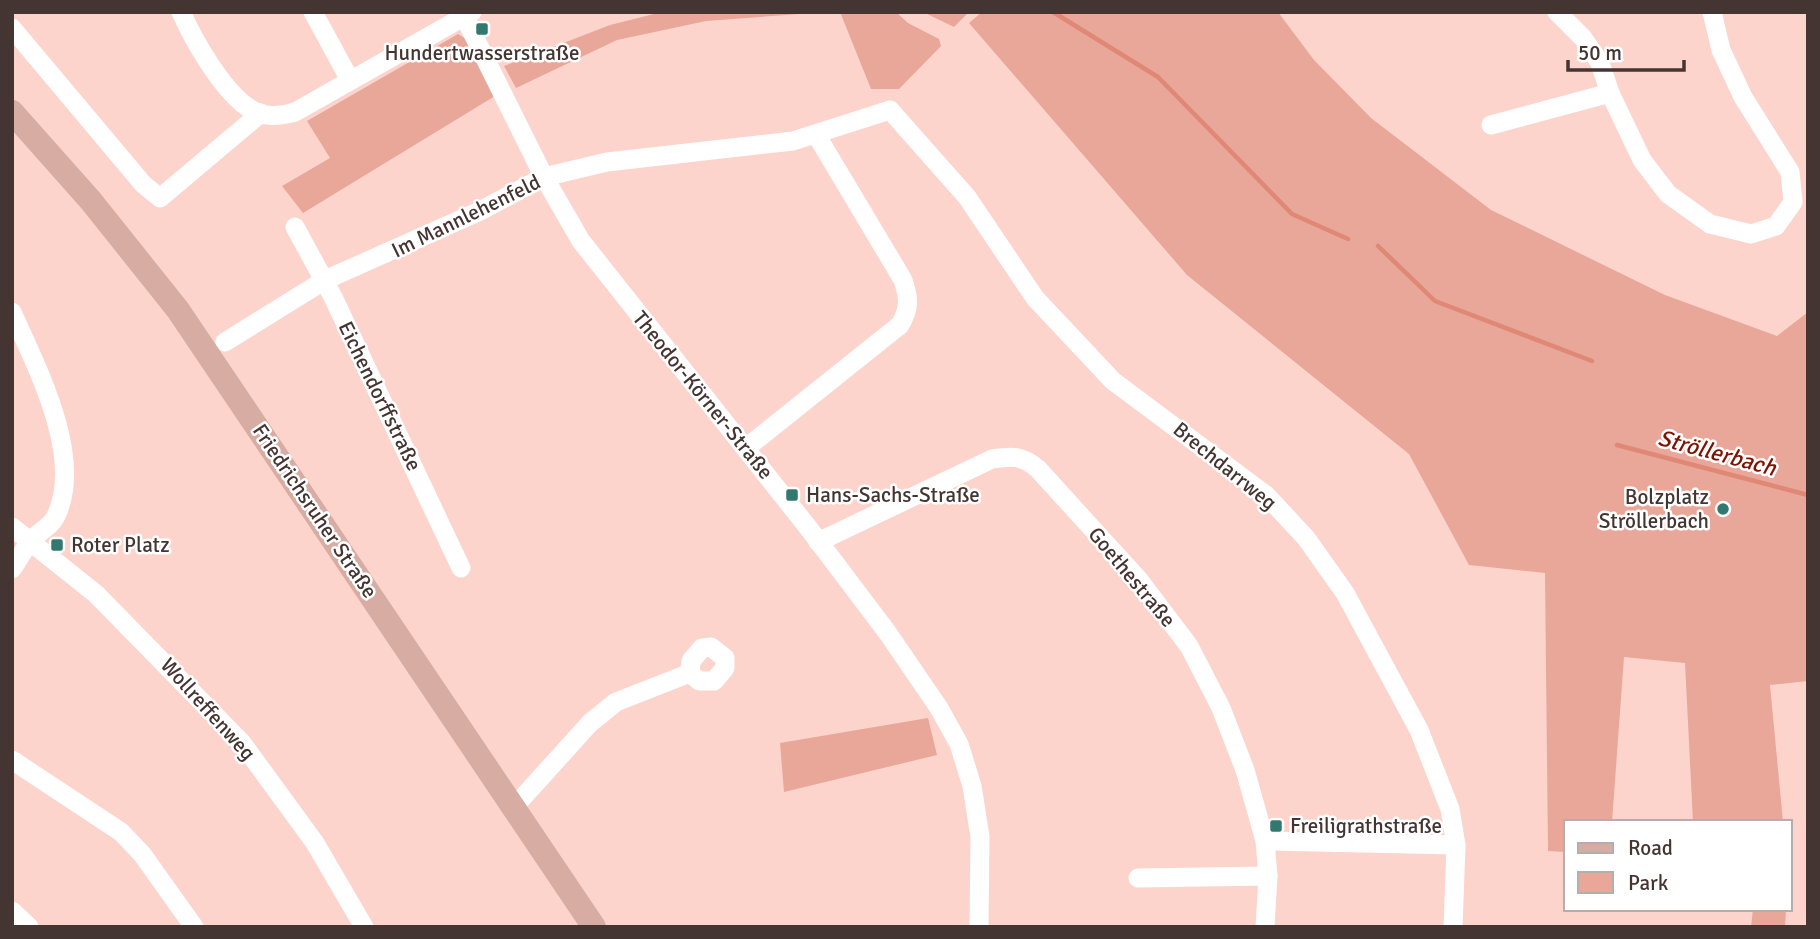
<svg xmlns="http://www.w3.org/2000/svg" width="1820" height="939" viewBox="0 0 1820 939" font-family="Signika,sans-serif">
	<rect width="100%" height="100%" fill="#fdd4cb"/>
	<g fill="#e8a799">
		<path d="M 662,12 L 826,12 L 706,21 L 617,40 L 516,88 L 504,66 L 610,25 Z"/>
		<path d="M 840,12 L 896,12 L 908,23 L 939,39 L 941,46 L 899,89 L 871,89 Z"/>
		<path d="M 923,12 L 969,12 L 954,27 Z"/>
		<path d="M 982,12 L 1278,12 L 1314,60 L 1371,118 L 1491,210 L 1665,295 L 1777,336 L 1808,312 L 1808,681 L 1770,685 L 1783,822 L 1693,822 L 1685,663 L 1624,657 L 1612,822 L 1566,822 L 1566,852 L 1548,851 L 1545,573 L 1469,565 L 1409,454 L 1187,275 L 969,23 Z"/>
		<path d="M 458,34 L 469,41 L 495,96 L 303,213 L 282,186 L 330,158 L 307,121 Z"/>
		<path d="M 928,718 L 937,755 L 784,792 L 780,743 Z"/>
		<path d="M 1753,909 L 1786,909 L 1785,927 L 1751,927 Z"/>
	</g>
	<g fill="none" stroke-linecap="round" stroke-linejoin="round">
		<g stroke="#e08876" stroke-width="4.5">
			<path d="M 1053,12 L 1158,77 L 1292,214 L 1348,239"/>
			<path d="M 1378,246 L 1435,301 L 1592,361"/>
			<path d="M 1617,445 L 1808,495"/>
		</g>
		<g stroke="#fff" stroke-width="19">
			<path d="M 181,12 C 194,41 224,94 252,110 C 266,118 280,116 295,112 L 472,12"/>
			<path d="M 313,12 L 350,80"/>
			<path d="M 1557,12 L 1583,38 L 1600,63 L 1610,93 L 1642,160 L 1668,194 L 1710,224 L 1751,234 L 1776,226 L 1793,202 L 1790,172 L 1743,97 L 1721,50 L 1712,12"/>
			<path d="M 464,16 L 544,177 L 581,241 L 810,530 L 887,632 L 939,708 L 959,744 L 972,786 L 980,837 L 979,927"/>
			<path d="M 12,28 L 143,184 L 160,198 L 261,113"/>
			<path d="M 1491,125 L 1610,93"/>
			<path d="M 295,227 L 333,297 L 461,568"/>
			<path d="M 12,312 C 37,368 84,457 56,516 C 52,525 41,531 33,538 C 25,547 19,559 12,569"/>
			<path d="M 225,342 L 325,280 L 480,211 L 544,177 L 607,162 L 793,141 L 890,110 L 967,197 L 1035,298 L 1113,381 L 1266,495 L 1306,538 L 1345,593 L 1419,730 L 1450,809 L 1456,845 L 1453,927"/>
			<path d="M 746,448 L 900,325 C 910,308 909,298 903,280 L 817,136"/>
			<path d="M 12,527 L 96,594 L 242,743 L 315,843 L 364,927"/>
			<path d="M 818,542 L 992,459 C 1012,456 1022,455 1038,469 L 1139,580 L 1189,646 L 1221,708 L 1245,770 L 1265,841 L 1268,876 L 1265,927"/>
			<path d="M 12,760 L 121,832 L 142,854 L 194,927"/>
			<path d="M 515,806 L 590,723 L 616,702 L 690,673 L 699,681 L 714,681 L 725,668 L 725,658 L 711,647 L 702,648 L 691,661 L 690,673"/>
			<path d="M 1265,841 L 1456,845"/>
			<path d="M 1138,878 L 1268,876"/>
			<path d="M 12,911 L 29,927"/>
		</g>
		<path stroke="#d7aca2" stroke-width="24" d="M 12,112 L 91,201 L 178,310 L 594,927"/>
	</g>
	<g fill="#32786e" stroke="#fff" stroke-width="2.5">
		<rect x="475" y="22" width="14" height="14" rx="3.5"/>
		<rect x="785" y="488" width="14" height="14" rx="3.5"/>
		<circle cx="1723" cy="509" r="7"/>
		<rect x="50" y="538" width="14" height="14" rx="3.5"/>
		<rect x="1269" y="819" width="14" height="14" rx="3.5"/>
	</g>
	<g text-anchor="middle" dominant-baseline="central" stroke-width="5" stroke-linejoin="round" paint-order="stroke">
		<g font-size="21" fill="#453532" stroke="#fff" text-anchor="start">
			<text x="482" y="53" text-anchor="middle">Hundertwasserstraße</text>
			<text x="806" y="495">Hans-Sachs-Straße</text>
			<text x="1709" y="497" text-anchor="end">Bolzplatz<tspan x="1709" dy="24">Ströllerbach</tspan></text>
			<text x="71" y="545">Roter Platz</text>
			<text x="1290" y="826">Freiligrathstraße</text>
		</g>
		<g font-size="21" fill="#453532" stroke="#fff">
			<text transform="translate(466 216) rotate(-26)">Im Mannlehenfeld</text>
			<text transform="translate(703 395) rotate(51)">Theodor-Körner-Straße</text>
			<text transform="translate(380 396) rotate(64)">Eichendorffstraße</text>
			<text transform="translate(1225 466) rotate(39)">Brechdarrweg</text>
			<text transform="translate(315 511) rotate(56)">Friedrichsruher Straße</text>
			<text transform="translate(1132 577) rotate(50)">Goethestraße</text>
			<text transform="translate(208 709) rotate(48)">Wollreffenweg</text>
		</g>
		<g font-size="23" font-style="italic" fill="#7d1300" stroke="#fff">
			<text transform="translate(1717 453) rotate(15)">Ströllerbach</text>
		</g>
	</g>
	<rect width="1820" height="939" fill="none" stroke="#453532" stroke-width="28"/>
	<rect x="1564" y="820" width="228" height="91" fill="#ffffff" stroke="#b5aead" stroke-width="2"/>
	<rect x="1578" y="843" width="35" height="10" fill="#d7aca2" stroke="#b5aead" stroke-width="2"/>
	<text x="1628" y="855" font-size="21" fill="#453532">Road</text>
	<rect x="1578" y="872" width="35" height="21" fill="#e8a799" stroke="#b5aead" stroke-width="2"/>
	<text x="1628" y="890" font-size="21" fill="#453532">Park</text>
	<path d="M1568 60v10h116v-10" fill="none" stroke="#453532" stroke-width="3.5"/>
	<text x="1578" y="60" font-size="21" fill="#453532" stroke="#ffffff" stroke-width="5" paint-order="stroke">50 m</text>
</svg>
